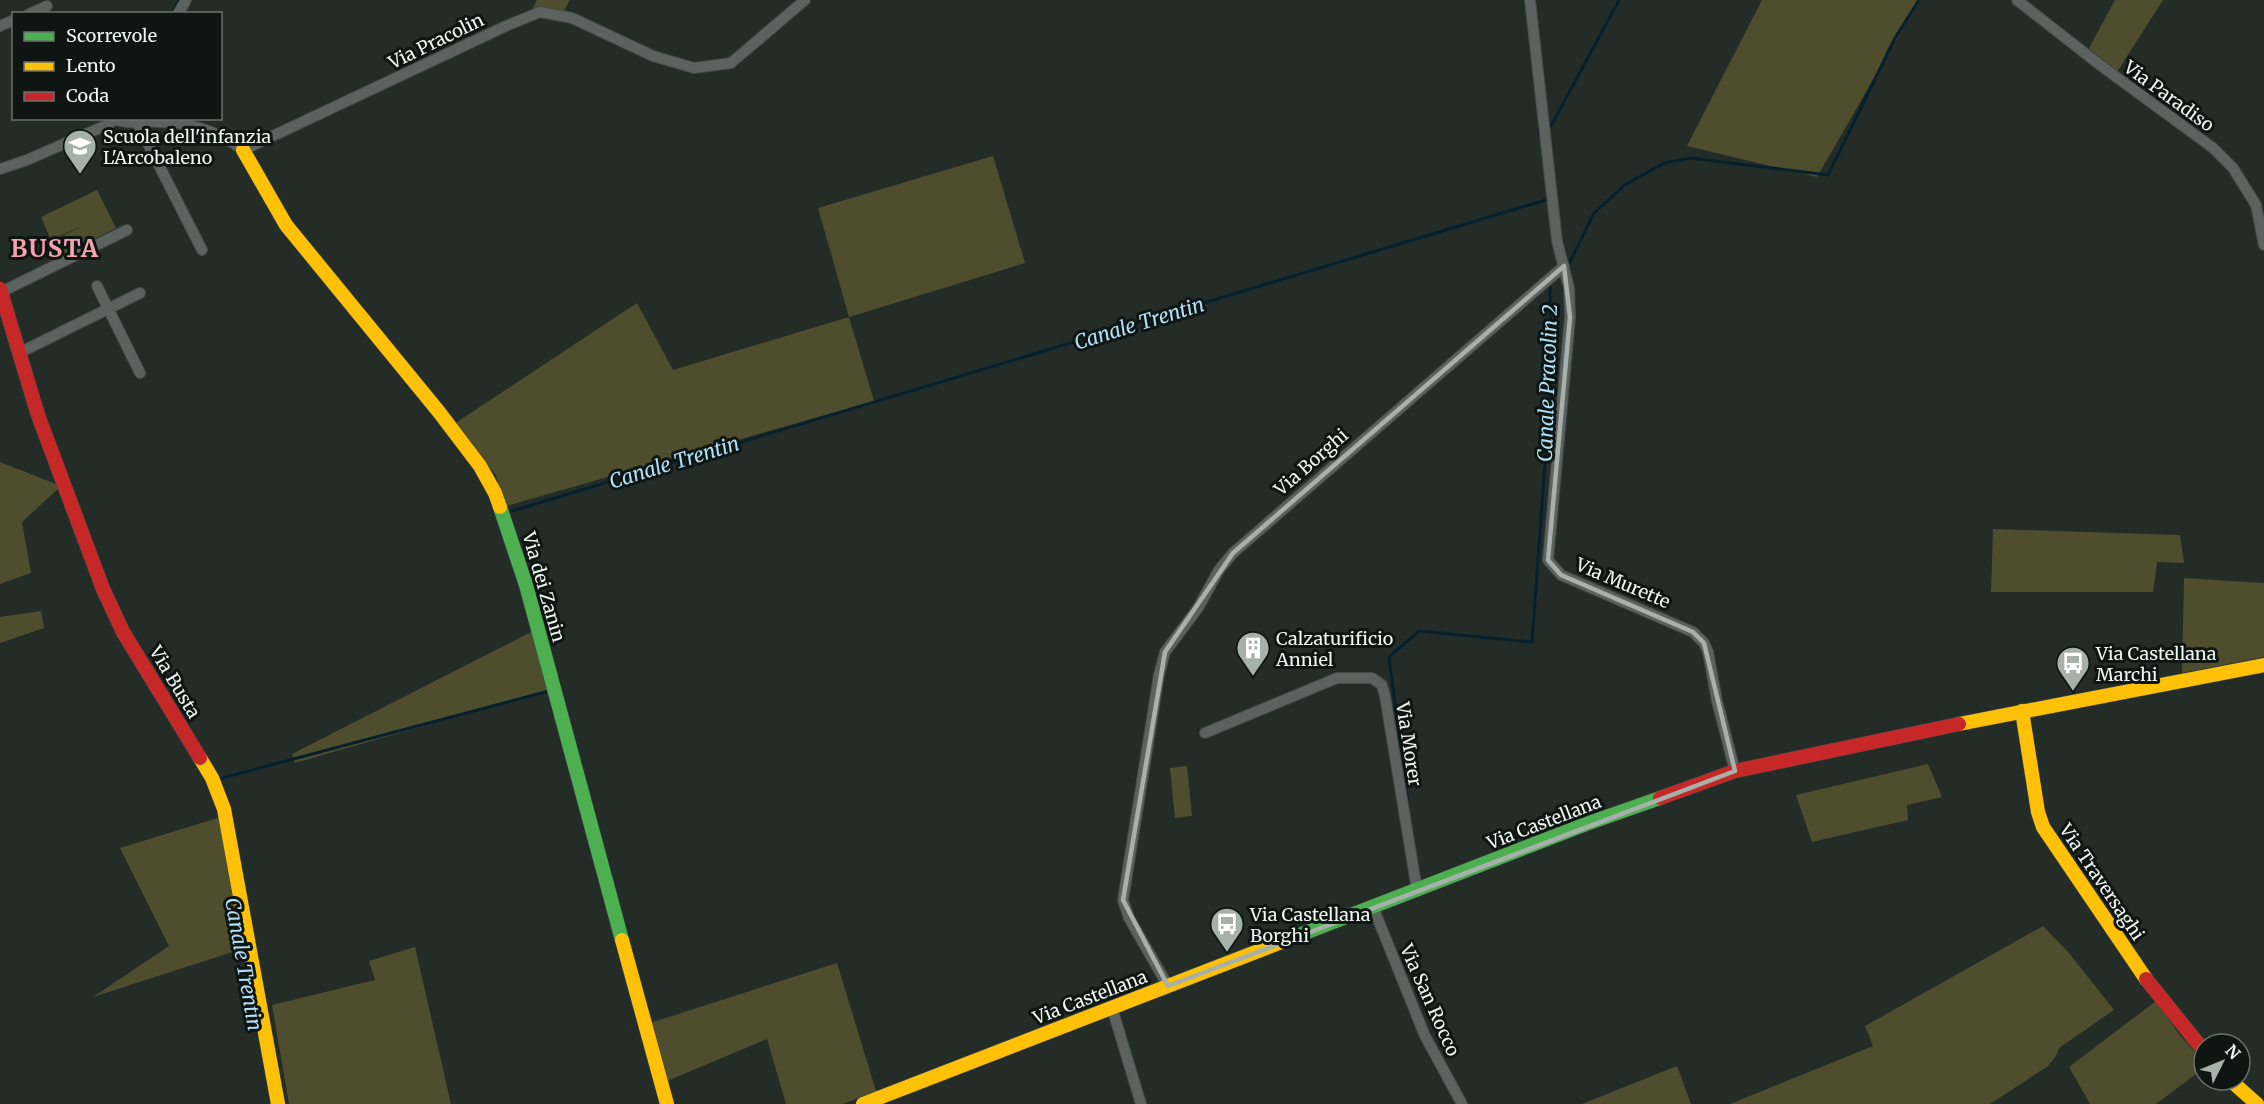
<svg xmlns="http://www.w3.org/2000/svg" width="2264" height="1104" viewBox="0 0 2264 1104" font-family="Merriweather,serif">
	<rect width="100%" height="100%" fill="#242c28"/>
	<g fill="#4e4d2e">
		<path d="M 537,0 L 570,0 L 562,14 L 528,18 Z"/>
		<path d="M 1762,0 L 1919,0 L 1817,177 L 1687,146 Z"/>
		<path d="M 2115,0 L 2163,0 L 2117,72 L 2089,48 Z"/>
		<path d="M 993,156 L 1025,263 L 849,317 L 874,401 L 503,507 L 496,475 L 454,424 L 637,303 L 673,370 L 849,317 L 818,208 Z"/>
		<path d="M 97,190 L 116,228 L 58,257 L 51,242 L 84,225 L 51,240 L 41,217 Z"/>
		<path d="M 0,462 L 61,486 L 22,522 L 31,573 L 0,584 Z"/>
		<path d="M 1993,529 L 2180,535 L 2184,563 L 2157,562 L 2153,592 L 1991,592 Z"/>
		<path d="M 2184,578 L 2264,583 L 2264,657 L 2182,673 Z"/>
		<path d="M 41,611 L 44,628 L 0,643 L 0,617 Z"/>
		<path d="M 539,628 L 555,688 L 295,763 L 292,754 Z"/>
		<path d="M 1928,764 L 1942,797 L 1907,805 L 1908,820 L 1812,842 L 1796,795 Z"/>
		<path d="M 1187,766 L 1192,816 L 1175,818 L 1170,768 Z"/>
		<path d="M 221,817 L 245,948 L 93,997 L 169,946 L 120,848 Z"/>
		<path d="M 2043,926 L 2069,953 L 2114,1010 L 2059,1048 L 2056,1056 L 2048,1066 L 1990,1104 L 1730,1104 L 1873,1046 L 1865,1026 Z"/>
		<path d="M 415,947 L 451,1104 L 289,1104 L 272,1005 L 375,980 L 369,961 Z"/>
		<path d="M 837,963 L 876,1091 L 843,1104 L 786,1104 L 767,1039 L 667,1081 L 650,1023 Z"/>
		<path d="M 2156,1001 L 2179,1034 L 2204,1063 L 2204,1068 L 2156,1104 L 2090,1104 L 2069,1067 Z"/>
		<path d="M 1677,1066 L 1691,1104 L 1582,1104 Z"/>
	</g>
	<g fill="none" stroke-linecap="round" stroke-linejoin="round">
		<g stroke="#06212c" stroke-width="3">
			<path d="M 172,14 L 179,0"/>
			<path d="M 1540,136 L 1539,129 L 1551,126 L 1619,0"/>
			<path d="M 1568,266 L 1594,213 L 1625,185 L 1664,163 L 1690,158 L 1828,175 L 1895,38 L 1919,0"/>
			<path d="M 512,511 L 1549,199"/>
			<path d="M 222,778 L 549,691"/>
			<path d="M 1408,804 L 1389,657 L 1419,631 L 1532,642 L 1551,381 L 1550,282"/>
		</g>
		<g stroke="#424a46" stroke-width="12">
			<g id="street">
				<path d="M 1530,0 L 1557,241 L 1569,288 L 1570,317 L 1548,560 L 1561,575 L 1693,632 L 1704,643 L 1708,652 L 1717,701 L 1735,771"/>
				<path d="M 2017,0 L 2100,65 L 2213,148 L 2233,168 L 2256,205 L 2264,245"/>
				<path d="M 29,14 L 47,6"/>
				<path d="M 178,14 L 186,0"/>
				<path d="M 0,26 L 14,20"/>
				<path d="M 115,119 C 128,125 145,121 158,122 C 189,122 218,131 243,150 L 506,26 L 540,12 L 572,18 L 653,56 L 694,68 L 731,63 L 805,0"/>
				<path d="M 137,122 L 202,250"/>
				<path d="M 0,169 L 27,160 L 109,124 L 116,118"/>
				<path d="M 97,286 L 140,373"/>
				<path d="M 1,292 L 127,230"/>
				<path d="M 19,353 L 140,293"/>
				<path d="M 1205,733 L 1337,678 L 1372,678 L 1382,685 L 1385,696 L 1417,890"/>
				<path d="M 1373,907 L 1425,1036 L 1462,1104"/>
				<path d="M 1168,986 L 1129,918 L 1123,900 L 1159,675 L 1165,652 L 1198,608 L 1219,570 L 1233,553 L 1564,266"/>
				<path d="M 1112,1008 L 1141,1104"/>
			</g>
		</g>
		<g stroke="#424a46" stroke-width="15">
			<g id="fast">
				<path d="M 500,507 L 526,585 L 622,940"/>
				<path d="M 1284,941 L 1586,824 L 1660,798"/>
			</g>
		</g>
		<g stroke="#424a46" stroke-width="15">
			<g id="slow">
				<path d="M 243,150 L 286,225 L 439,412 L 480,466 L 495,493 L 500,507"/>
				<path d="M 2022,711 L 2038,812 L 2043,827 L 2146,979"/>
				<path d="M 1959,724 L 2264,665"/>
				<path d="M 200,758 L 212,778 L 224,809 L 278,1104"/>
				<path d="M 622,940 L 667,1104"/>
				<path d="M 2230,1080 L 2257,1104"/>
				<path d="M 863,1104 L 1284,941"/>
			</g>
		</g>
		<g stroke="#424a46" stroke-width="15">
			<g id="jam">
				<path d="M 0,289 L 38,415 L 103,589 L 123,632 L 200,758"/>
				<path d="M 1660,798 L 1735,771 L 1959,724"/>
				<path d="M 2146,979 L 2204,1051"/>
			</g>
		</g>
		<use href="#street" stroke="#5c625f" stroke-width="10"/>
		<use href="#fast" stroke="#4caf50" stroke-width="14"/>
		<use href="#slow" stroke="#ffc107" stroke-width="14"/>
		<use href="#jam" stroke="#c62828" stroke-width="14"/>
	</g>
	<path fill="none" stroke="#a7b1ac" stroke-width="4.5" stroke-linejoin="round" d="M 1564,266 L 1570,317 L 1548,560 L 1561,575 L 1693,632 L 1704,643 L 1735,771 L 1168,986 L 1123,900 L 1165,652 L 1233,553 Z"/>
	<defs>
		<g id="school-pin" transform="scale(1.725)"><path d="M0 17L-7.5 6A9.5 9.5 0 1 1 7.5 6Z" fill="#a7b1ac" stroke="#0f1512"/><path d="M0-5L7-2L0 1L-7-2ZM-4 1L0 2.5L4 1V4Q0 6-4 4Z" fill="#fff"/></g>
		<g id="building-pin" transform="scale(1.725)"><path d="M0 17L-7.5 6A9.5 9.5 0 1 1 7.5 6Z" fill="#a7b1ac" stroke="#0f1512"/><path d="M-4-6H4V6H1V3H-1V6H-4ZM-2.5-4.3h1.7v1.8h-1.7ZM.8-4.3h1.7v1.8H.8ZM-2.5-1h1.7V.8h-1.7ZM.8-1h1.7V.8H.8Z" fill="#fff"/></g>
		<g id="bus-pin" transform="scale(1.725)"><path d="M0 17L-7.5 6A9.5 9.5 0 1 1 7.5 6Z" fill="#a7b1ac" stroke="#0f1512"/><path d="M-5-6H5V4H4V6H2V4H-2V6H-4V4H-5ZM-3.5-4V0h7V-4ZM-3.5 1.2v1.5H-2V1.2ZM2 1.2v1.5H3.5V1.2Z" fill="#fff"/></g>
	</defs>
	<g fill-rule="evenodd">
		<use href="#school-pin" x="80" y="146"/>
		<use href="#building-pin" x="1253" y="648"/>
		<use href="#bus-pin" x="2073" y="663"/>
		<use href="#bus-pin" x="1227" y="924"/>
	</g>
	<g text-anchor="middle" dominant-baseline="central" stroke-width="6" stroke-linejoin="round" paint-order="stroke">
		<g font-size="18" fill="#eef8f3" stroke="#0f1512">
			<text transform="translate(436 41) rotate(-26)">Via Pracolin</text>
			<text transform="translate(2169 96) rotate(36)">Via Paradiso</text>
			<text transform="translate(1311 462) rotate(-41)">Via Borghi</text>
			<text transform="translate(1623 583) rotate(23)">Via Murette</text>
			<text transform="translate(544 587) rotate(74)">Via dei Zanin</text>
			<text transform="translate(175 682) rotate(59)">Via Busta</text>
			<text transform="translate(1409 744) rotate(81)">Via Morer</text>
			<text transform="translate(1544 822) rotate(-21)">Via Castellana</text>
			<text transform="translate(2102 882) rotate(56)">Via Traversaghi</text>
			<text transform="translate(1090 997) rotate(-21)">Via Castellana</text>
			<text transform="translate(1430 1000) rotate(66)">Via San Rocco</text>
		</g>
		<g font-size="18" fill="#eef8f3" stroke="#0f1512" text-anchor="start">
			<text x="103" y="136">Scuola dell'infanzia<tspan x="103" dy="21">L'Arcobaleno</tspan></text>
			<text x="1276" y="638">Calzaturificio<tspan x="1276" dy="21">Anniel</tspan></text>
			<text x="2096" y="653">Via Castellana<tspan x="2096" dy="21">Marchi</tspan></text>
			<text x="1250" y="914">Via Castellana<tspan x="1250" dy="21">Borghi</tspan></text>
		</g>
		<g font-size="20" font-style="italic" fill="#b0e0f7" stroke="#0f1512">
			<text transform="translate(1139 323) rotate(-17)">Canale Trentin</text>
			<text transform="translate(1547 383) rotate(-88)">Canale Pracolin 2</text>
			<text transform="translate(674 462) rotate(-17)">Canale Trentin</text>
			<text transform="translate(244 964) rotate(80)">Canale Trentin</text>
		</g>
		<g font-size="24" font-weight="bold" letter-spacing="1.5" fill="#f7a3af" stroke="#0f1512">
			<text x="55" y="248">BUSTA</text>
		</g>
	</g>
	<rect x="12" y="12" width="210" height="108" fill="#0f1512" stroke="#68706c" stroke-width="1.5"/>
	<rect x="24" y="32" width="30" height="9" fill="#4caf50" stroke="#68706c" stroke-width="1.5"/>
	<text x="66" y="42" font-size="18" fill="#eef8f3">Scorrevole</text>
	<rect x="24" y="62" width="30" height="9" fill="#ffc107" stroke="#68706c" stroke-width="1.5"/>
	<text x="66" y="72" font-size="18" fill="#eef8f3">Lento</text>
	<rect x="24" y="92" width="30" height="9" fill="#c62828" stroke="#68706c" stroke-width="1.5"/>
	<text x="66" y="102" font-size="18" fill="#eef8f3">Coda</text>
	<g transform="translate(2222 1062) rotate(47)"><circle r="28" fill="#0f1512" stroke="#68706c" stroke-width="1.5"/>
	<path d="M0-4.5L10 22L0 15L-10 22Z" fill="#a7b1ac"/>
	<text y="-9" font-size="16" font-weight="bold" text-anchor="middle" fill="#eef8f3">N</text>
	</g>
</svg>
